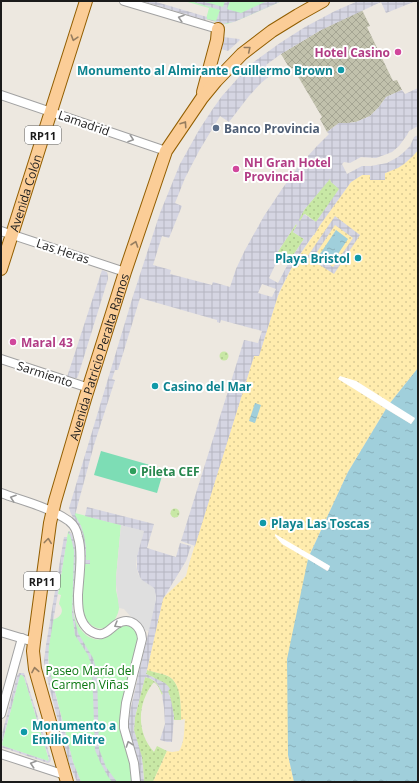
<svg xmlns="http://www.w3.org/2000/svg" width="419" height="783" viewBox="0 0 419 783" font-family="'Open Sans',sans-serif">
	<defs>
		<pattern id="construction-cross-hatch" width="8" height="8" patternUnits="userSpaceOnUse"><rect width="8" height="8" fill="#c1c1ac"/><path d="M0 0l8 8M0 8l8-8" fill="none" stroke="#a5a593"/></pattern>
		<pattern id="grass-dots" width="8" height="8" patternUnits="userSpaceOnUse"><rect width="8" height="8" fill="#c8e8a5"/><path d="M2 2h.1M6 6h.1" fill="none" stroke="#abc68d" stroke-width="1.8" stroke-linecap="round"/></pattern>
		<pattern id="sand-dots" width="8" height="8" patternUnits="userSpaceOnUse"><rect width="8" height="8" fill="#ffecad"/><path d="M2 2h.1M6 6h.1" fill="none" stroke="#daca94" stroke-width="1.8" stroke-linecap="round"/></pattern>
		<pattern id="plaza-grid" width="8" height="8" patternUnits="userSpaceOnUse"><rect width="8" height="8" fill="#d5d5e2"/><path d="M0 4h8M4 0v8" fill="none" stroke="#b6b6c1"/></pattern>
		<pattern id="water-ripples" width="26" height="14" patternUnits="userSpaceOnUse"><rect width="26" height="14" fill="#a0cfdb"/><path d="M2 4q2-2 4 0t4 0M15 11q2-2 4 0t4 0" fill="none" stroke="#89b1bb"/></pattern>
	</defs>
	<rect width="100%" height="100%" fill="#ede8e0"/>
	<path fill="url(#construction-cross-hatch)" d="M 362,10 L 370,26 L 367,27 L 393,81 L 397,80 L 402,90 L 386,97 L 379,107 L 370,116 L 356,122 L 348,123 L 339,123 L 327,132 L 320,119 L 322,117 L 293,68 L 290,69 L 281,54 L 321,30 Z"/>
	<g fill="url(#grass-dots)">
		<path d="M 330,178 L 331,182 L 340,189 L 316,222 L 305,214 L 300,221 L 298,220 L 304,210 Z"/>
		<path d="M 296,224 L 297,225 L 293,232 L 304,239 L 290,260 L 277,253 Z"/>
		<circle cx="224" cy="356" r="4.5"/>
		<circle cx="175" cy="513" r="4.5"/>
		<path d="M 147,670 C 153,672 161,673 168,676 C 182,683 181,707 181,720 L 174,720 L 173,711 L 170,696 L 153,677 L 146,674 Z"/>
		<path d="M 145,677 C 154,679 160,685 163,694 L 162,695 L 158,686 L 154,682 C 137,703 136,732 154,752 L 157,746 L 167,751 L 153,782 L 144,782 L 143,765 L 134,730 L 135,717 Z"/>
	</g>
	<path fill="url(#sand-dots)" d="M 418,150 L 418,368 L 390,403 L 356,381 L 339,379 L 386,409 L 348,472 L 310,554 L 288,755 L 294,782 L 153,782 L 167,751 L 172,752 L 179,751 C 185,742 184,729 185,719 L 181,720 C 181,707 182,683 168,676 C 161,673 153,672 147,670 L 163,598 L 186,576 L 189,564 L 254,356 L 259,355 L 278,296 L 283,285 L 294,263 L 313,236 L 314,235 L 320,225 L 351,182 L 362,175 L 370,175 L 370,180 C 391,170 403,168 418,150 Z"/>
	<g fill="#bcf9bf">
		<path d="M 184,1 L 282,1 L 241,19 L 227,24 L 223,24 L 206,19 L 209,8 Z"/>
		<path d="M 75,513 L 121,525 L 116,578 C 116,582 116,586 116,590 C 117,596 120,603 119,609 C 114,633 90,636 83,611 C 80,597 83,578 84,564 L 89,564 L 90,561 L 86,560 L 86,552 L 81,526 L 75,516 Z"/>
		<path d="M 69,531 C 81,543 74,591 73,608 C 74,624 87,645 105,638 C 109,636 112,632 115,630 C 127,621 135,626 138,639 L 122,708 L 133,782 L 81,782 L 73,762 L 49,668 L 48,652 L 53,620 C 61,617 65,611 59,604 L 61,595 L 58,594 L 68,532 Z"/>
		<path d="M 20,675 L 22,675 L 24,677 L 49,760 L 48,761 L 3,746 L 2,744 Z"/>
	</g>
	<path fill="#7dddb5" d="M 101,451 L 164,469 L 157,493 L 94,475 Z"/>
	<path fill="#dfdfdf" d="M 121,525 L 144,531 L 137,556 L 136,565 L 138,574 L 143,580 L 151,586 L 154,588 L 156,596 L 156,605 L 149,631 L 143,630 L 124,609 L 119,608 L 116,585 L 116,578 Z"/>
	<g fill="url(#plaza-grid)" fill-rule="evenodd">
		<path d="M 142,1 L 153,1 L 207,17 L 207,19 L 216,21 L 220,10 L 190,1 L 202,1 L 223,7 L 225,1 L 230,1 L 227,9 L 241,13 L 267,1 L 282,1 L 234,22 L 223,24 L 206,19 L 205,20 Z"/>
		<path d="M 358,1 L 416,1 L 386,13 L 381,2 L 321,30 L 281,54 L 266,65 L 272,74 L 261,83 L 249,96 L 229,122 L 220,116 L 199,151 L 185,178 L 175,203 L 182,206 L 169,238 L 162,236 L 153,265 L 171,270 L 170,274 L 212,285 L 213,282 L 230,287 L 236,269 L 245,250 L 264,216 L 282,189 L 298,167 L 317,146 L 329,134 L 327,132 L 339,123 L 348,123 L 356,122 L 370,116 L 379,107 L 386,97 L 402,90 L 405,94 L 418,88 L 418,126 L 409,131 L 407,135 L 399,146 L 392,152 L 387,154 L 376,158 L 361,157 L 350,163 L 344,162 L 342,164 L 347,174 L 362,166 L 371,166 L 387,163 L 398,157 L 404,152 L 410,146 L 414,137 L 418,135 L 418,150 L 413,156 L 404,164 L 398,168 L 385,173 L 385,180 L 370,180 L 370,175 L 362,175 L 351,182 L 320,225 L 314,235 L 313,235 L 294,263 L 279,292 L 259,356 L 254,356 L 195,546 L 181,541 L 244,340 L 258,343 L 262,331 L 221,320 L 220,323 L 217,322 L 217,320 L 140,298 L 118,370 L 115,370 L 112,379 L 115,380 L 94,445 L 75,515 L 81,526 L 84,535 L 86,547 L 86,560 L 90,560 L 90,564 L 84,564 L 84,547 L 82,532 L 79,527 L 71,514 L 69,508 L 133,296 L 160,213 L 180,164 L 199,130 L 212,110 L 222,96 L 238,78 L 251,64 L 280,43 L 305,27 L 335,11 ZM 330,179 L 331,182 L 339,189 L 316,222 L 304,214 L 300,221 L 299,220 L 304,210 ZM 296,224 L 297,225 L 293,232 L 304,239 L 290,260 L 278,283 L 269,278 L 280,255 L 277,253 ZM 262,284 L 276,289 L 272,297 L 258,293 Z"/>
		<path d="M 223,37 L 239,39 L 240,40 L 228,51 L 221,49 Z"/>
		<path d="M 335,216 L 360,235 L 334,274 L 307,257 ZM 335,225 L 353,238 L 333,267 L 315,255 Z"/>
		<path d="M 102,270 L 107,272 L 108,277 L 108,279 L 78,376 L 77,378 L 73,378 L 67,377 Z"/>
		<path d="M 87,507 L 154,524 L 147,548 L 176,557 L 180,543 L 191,546 L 186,561 L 163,599 L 146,674 L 165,683 L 168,686 L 170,689 L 168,691 L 171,700 L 174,716 L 172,742 L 167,742 L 160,740 L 165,724 L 164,708 L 162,695 L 163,694 L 158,685 L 155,681 L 149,678 L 145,677 L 135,717 L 134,730 L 142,757 L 144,782 L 140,782 L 128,731 L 128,724 L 131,707 L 156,600 L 156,596 L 154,588 L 142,580 L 140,577 L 137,569 L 137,556 L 144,531 L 85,516 Z"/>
		<path d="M 69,531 L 72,534 L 75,544 L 76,551 L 73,608 L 74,617 L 78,633 L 93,658 L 97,671 L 99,749 L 106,767 L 117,782 L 112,782 L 107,775 L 100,762 L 95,750 L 92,667 L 88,655 L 75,635 L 72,614 L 74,551 L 72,542 L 70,535 L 68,533 Z"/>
		<path d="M 64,537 L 67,537 L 67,539 L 49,646 L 48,662 L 53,685 L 73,762 L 81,782 L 77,782 L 69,763 L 49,686 L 44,662 L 46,645 Z"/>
		<path d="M 19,673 L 24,673 L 25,676 L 51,759 L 50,762 L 48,763 L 1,747 L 1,738 L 17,676 ZM 20,675 L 22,675 L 24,677 L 49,759 L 48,761 L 3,746 L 2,745 L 2,743 Z"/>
	</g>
	<g fill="url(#water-ripples)">
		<path d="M 336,230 L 348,239 L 332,263 L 320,254 Z"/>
		<path d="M 418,368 L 418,782 L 294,782 L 288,755 L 287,659 L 308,559 L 327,571 L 330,566 L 310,554 L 348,472 L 386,409 L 411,424 L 415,419 L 390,403 Z"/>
		<path d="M 255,403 L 261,405 L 255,423 L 249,421 Z"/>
	</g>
	<g fill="#fff">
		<path d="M 340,376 L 356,381 L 415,418 L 411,424 L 338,379 Z"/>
		<path d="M 275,534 L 330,566 L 328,571 L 282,544 L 275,536 Z"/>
	</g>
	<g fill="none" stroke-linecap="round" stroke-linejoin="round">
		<g stroke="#a2a2a2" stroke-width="10">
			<g id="street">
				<path d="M 124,1 L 218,29"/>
				<path d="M 1,95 L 166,151"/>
				<path d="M 1,231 L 125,272"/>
				<path d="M 1,359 L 89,388"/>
				<path d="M 1,493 C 23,501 49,507 69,521 C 74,525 77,531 78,537 C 83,553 79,578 78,595 C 78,605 78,618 86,627 C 89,631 96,635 102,634 C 108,633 112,627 117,624 C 130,616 141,626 142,639 L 126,703 L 124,721 L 124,728 L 134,763 L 136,782"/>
				<path d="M 1,632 L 34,642"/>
				<path d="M 1,714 L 22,638"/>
				<path d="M 1,754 L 65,775"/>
			</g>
		</g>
		<g stroke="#925e00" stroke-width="14">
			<g id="primary">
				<path d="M 203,92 L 217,40 L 218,29"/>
				<path id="s1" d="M 1,269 L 86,1"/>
				<path id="s2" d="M 67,782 L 35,669 L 33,651 L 34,642 L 50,523 L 55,501 L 85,399 L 125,272 L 166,151 L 202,98 L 216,81 L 242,54 L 272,31 L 298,15 L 323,1"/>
			</g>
		</g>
		<use href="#street" stroke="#fff" stroke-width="8"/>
		<use href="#primary" stroke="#fbcd97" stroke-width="12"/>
	</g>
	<defs><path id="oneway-chevron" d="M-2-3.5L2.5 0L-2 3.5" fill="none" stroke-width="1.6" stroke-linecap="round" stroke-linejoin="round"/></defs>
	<g stroke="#989898">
		<use href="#oneway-chevron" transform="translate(181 18) rotate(-163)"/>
		<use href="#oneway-chevron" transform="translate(131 139) rotate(19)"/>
		<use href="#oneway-chevron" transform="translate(13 498) rotate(-161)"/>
		<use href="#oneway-chevron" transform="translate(117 625) rotate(150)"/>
		<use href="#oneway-chevron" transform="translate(129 744) rotate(-109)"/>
		<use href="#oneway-chevron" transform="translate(33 764) rotate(-162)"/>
	</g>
	<g stroke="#967d5f">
		<use href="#oneway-chevron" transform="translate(74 38) rotate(107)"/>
		<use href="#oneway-chevron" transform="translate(248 49) rotate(-39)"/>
		<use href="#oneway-chevron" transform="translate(184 124) rotate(-56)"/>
		<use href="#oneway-chevron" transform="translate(135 244) rotate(-71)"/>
		<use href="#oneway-chevron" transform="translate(48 541) rotate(-83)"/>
		<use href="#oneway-chevron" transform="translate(35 670) rotate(-100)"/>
	</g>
	<g fill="#d1479c" stroke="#fff" stroke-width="1.5">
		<circle cx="398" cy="52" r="4"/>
		<circle cx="236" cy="169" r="4"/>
		<circle cx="13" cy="342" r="4"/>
	</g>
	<g fill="#0f9aa8" stroke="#fff" stroke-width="1.5">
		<circle cx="341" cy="70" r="4"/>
		<circle cx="358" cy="258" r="4"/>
		<circle cx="155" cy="386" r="4"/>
		<circle cx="263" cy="523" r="4"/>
		<circle cx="24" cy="732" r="4"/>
	</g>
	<circle fill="#5c6f8a" stroke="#fff" stroke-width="1.5" cx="216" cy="128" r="4"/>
	<circle fill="#2e9e5b" stroke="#fff" stroke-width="1.5" cx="133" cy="471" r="4"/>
	<g text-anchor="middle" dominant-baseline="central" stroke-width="4" stroke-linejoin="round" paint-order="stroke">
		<g fill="#fff" stroke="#5f5f5f" stroke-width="1">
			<rect x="25" y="126" width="36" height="18" rx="3"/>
			<rect x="24" y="572" width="36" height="18" rx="3"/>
		</g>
		<g font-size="11" font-weight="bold" fill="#1b1b1b">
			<text x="43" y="135">RP11</text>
			<text x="42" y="581">RP11</text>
		</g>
		<g font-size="12" font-weight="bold" fill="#b23c85" stroke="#fff" text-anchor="start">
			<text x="390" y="52" text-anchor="end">Hotel Casino</text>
			<text x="244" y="162">NH Gran Hotel<tspan x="244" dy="14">Provincial</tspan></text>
			<text x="21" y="342">Maral 43</text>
		</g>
		<g font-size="12" font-weight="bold" fill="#0d838f" stroke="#fff" text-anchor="start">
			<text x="333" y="70" text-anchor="end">Monumento al Almirante Guillermo Brown</text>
			<text x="350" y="258" text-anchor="end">Playa Bristol</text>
			<text x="163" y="386">Casino del Mar</text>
			<text x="271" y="523">Playa Las Toscas</text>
			<text x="32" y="725">Monumento a<tspan x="32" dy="14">Emilio Mitre</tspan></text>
		</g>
		<g font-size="12" fill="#1b1b1b" stroke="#fff">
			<text transform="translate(84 123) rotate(19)">Lamadrid</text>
			<text stroke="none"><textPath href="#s1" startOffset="80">Avenida Colón</textPath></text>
			<text transform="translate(63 251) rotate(18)">Las Heras</text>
			<text stroke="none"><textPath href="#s2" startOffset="438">Avenida Patricio Peralta Ramos</textPath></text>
			<text transform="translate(45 374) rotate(18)">Sarmiento</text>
		</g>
		<g font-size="12" font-weight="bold" fill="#4e5e75" stroke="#fff" text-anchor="start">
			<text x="224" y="128">Banco Provincia</text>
		</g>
		<g font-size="12" font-weight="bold" fill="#27864d" stroke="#fff" text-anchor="start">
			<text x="141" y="471">Pileta CEF</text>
		</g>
		<g font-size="12" fill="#0b7711" stroke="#fff">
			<text x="90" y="670">Paseo María del<tspan x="90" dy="14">Carmen Viñas</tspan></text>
		</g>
	</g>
	<rect width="419" height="783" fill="none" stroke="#1b1b1b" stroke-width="4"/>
</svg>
